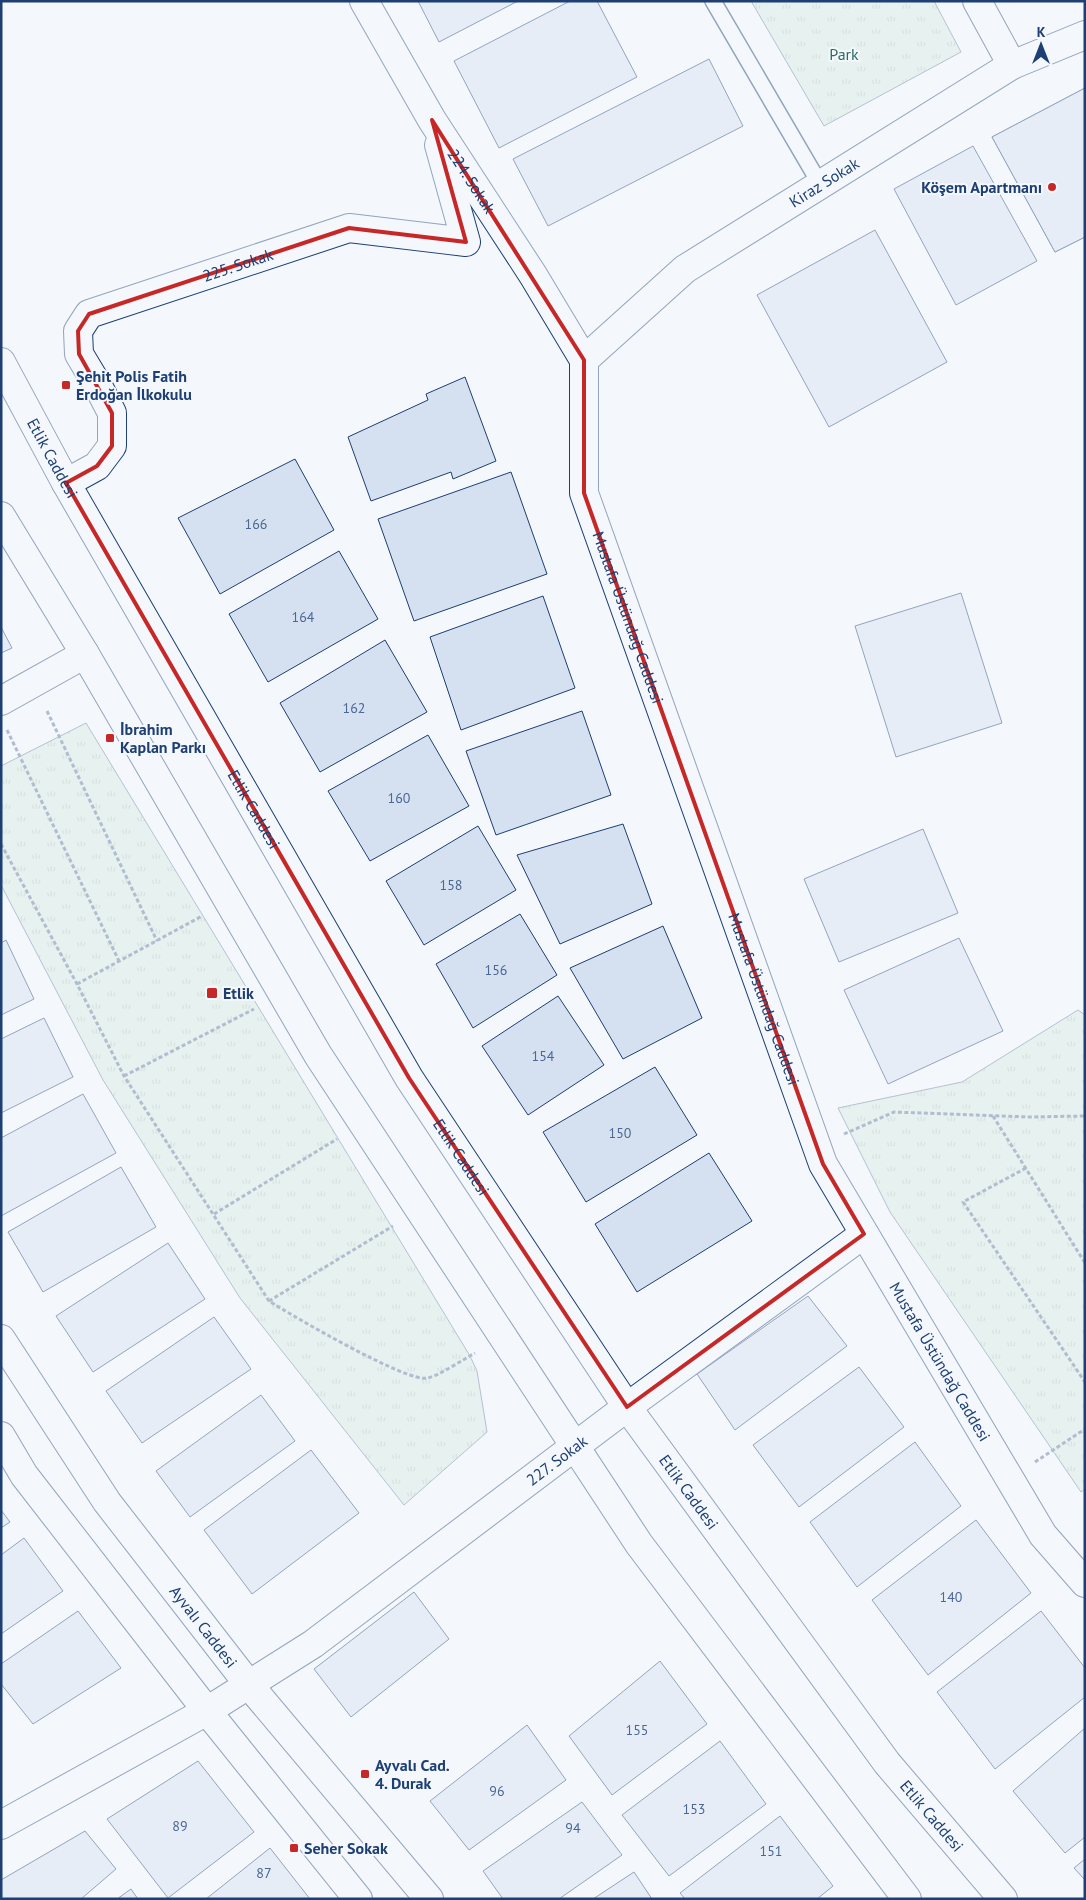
<svg xmlns="http://www.w3.org/2000/svg" width="1086" height="1900" viewBox="0 0 1086 1900" font-family="'PT Sans',sans-serif">
	<defs>
		<pattern id="park-tufts" width="24" height="20" patternUnits="userSpaceOnUse" patternTransform="scale(1.25)"><rect width="24" height="20" fill="#d7e8df"/><path d="M3 7l-1-3M5 7V3M7 7l1-3M15 17l-1-3M17 17v-4M19 17l1-3" fill="none" stroke="#b8c8c3"/></pattern>
	</defs>
	<rect width="100%" height="100%" fill="#f4f7fb"/>
	<g fill="url(#park-tufts)" stroke="#687fa3">
		<path d="M 751,1 L 934,1 L 961,52 L 824,126 Z"/>
		<path d="M 86,723 L 470,1356 L 477,1371 L 487,1432 L 404,1505 L 240,1298 L 103,1080 L 1,885 L 1,766 Z"/>
		<path d="M 1078,1010 L 1085,1015 L 1085,1489 L 1081,1492 L 890,1212 L 838,1108 L 962,1082 Z"/>
	</g>
	<g fill="#d5e0f0" stroke="#1d3f73">
		<path d="M 418,1 L 518,1 L 439,42 Z"/>
		<path d="M 570,1 L 597,1 L 637,77 L 499,148 L 454,61 Z"/>
		<path d="M 709,59 L 743,126 L 548,226 L 513,159 Z"/>
		<path d="M 1085,88 L 1085,237 L 1055,252 L 992,137 Z"/>
		<path d="M 1085,88 L 1085,237 L 1055,252 L 992,137 Z"/>
		<path d="M 973,146 L 1037,261 L 956,305 L 894,189 Z"/>
		<path d="M 875,230 L 947,362 L 829,427 L 757,295 Z"/>
		<path d="M 465,377 L 496,461 L 453,479 L 451,472 L 371,501 L 348,437 L 428,400 L 426,394 Z"/>
		<path d="M 295,459 L 334,530 L 220,594 L 178,518 Z"/>
		<path d="M 511,472 L 547,574 L 414,621 L 378,519 Z"/>
		<path d="M 339,551 L 378,619 L 268,682 L 229,614 Z"/>
		<path d="M 961,593 L 1002,723 L 896,757 L 855,626 Z"/>
		<path d="M 543,596 L 575,688 L 461,730 L 430,637 Z"/>
		<path d="M 1,627 L 12,648 L 1,653 Z"/>
		<path d="M 385,640 L 427,712 L 320,772 L 280,703 Z"/>
		<path d="M 582,711 L 611,795 L 496,835 L 466,751 Z"/>
		<path d="M 428,735 L 469,806 L 370,861 L 328,791 Z"/>
		<path d="M 623,824 L 652,904 L 560,944 L 517,855 Z"/>
		<path d="M 478,826 L 516,890 L 424,945 L 386,881 Z"/>
		<path d="M 923,829 L 958,913 L 839,962 L 804,879 Z"/>
		<path d="M 520,914 L 557,975 L 473,1028 L 436,964 Z"/>
		<path d="M 663,926 L 702,1018 L 623,1059 L 570,968 Z"/>
		<path d="M 959,938 L 1003,1031 L 888,1084 L 844,990 Z"/>
		<path d="M 6,940 L 34,999 L 1,1015 L 1,943 Z"/>
		<path d="M 558,996 L 604,1065 L 528,1115 L 482,1046 Z"/>
		<path d="M 44,1018 L 73,1077 L 1,1113 L 1,1039 Z"/>
		<path d="M 655,1067 L 697,1135 L 586,1202 L 543,1132 Z"/>
		<path d="M 83,1094 L 116,1153 L 1,1216 L 1,1138 Z"/>
		<path d="M 709,1153 L 752,1221 L 637,1292 L 595,1224 Z"/>
		<path d="M 121,1167 L 156,1227 L 43,1292 L 8,1232 Z"/>
		<path d="M 168,1243 L 205,1299 L 93,1372 L 56,1316 Z"/>
		<path d="M 808,1296 L 847,1346 L 735,1430 L 697,1374 Z"/>
		<path d="M 214,1317 L 251,1369 L 142,1443 L 106,1391 Z"/>
		<path d="M 859,1367 L 904,1427 L 799,1507 L 753,1445 Z"/>
		<path d="M 261,1395 L 295,1441 L 190,1517 L 156,1471 Z"/>
		<path d="M 915,1442 L 961,1506 L 857,1587 L 810,1522 Z"/>
		<path d="M 311,1450 L 359,1513 L 252,1594 L 204,1530 Z"/>
		<path d="M 1,1510 L 10,1522 L 1,1528 Z"/>
		<path d="M 976,1520 L 1031,1593 L 928,1675 L 872,1600 Z"/>
		<path d="M 24,1538 L 63,1591 L 1,1634 L 1,1555 Z"/>
		<path d="M 414,1592 L 449,1639 L 351,1717 L 314,1669 Z"/>
		<path d="M 78,1611 L 121,1668 L 33,1724 L 1,1684 L 1,1664 Z"/>
		<path d="M 1041,1611 L 1085,1668 L 1085,1697 L 995,1769 L 937,1692 Z"/>
		<path d="M 660,1661 L 707,1724 L 612,1795 L 569,1736 Z"/>
		<path d="M 527,1725 L 566,1780 L 469,1850 L 430,1801 Z"/>
		<path d="M 1085,1728 L 1085,1837 L 1065,1853 L 1013,1791 Z"/>
		<path d="M 720,1741 L 766,1804 L 669,1876 L 622,1815 Z"/>
		<path d="M 198,1761 L 254,1832 L 168,1898 L 107,1819 Z"/>
		<path d="M 582,1802 L 622,1855 L 559,1899 L 503,1899 L 483,1871 Z"/>
		<path d="M 780,1816 L 833,1886 L 817,1899 L 685,1899 L 680,1893 Z"/>
		<path d="M 85,1831 L 116,1869 L 81,1899 L 1,1899 L 1,1880 Z"/>
		<path d="M 270,1848 L 310,1899 L 206,1899 Z"/>
		<path d="M 1085,1859 L 1085,1880 L 1074,1868 Z"/>
		<path d="M 634,1872 L 652,1899 L 593,1899 Z"/>
		<path d="M 131,1889 L 138,1899 L 117,1899 Z"/>
	</g>
	<g fill="none" stroke-linecap="round" stroke-linejoin="round">
		<g stroke="#1d3f73" stroke-width="18">
			<path id="service" d="M 713,1 L 820,184"/>
		</g>
		<g stroke="#1d3f73" stroke-width="30">
			<g id="minor">
				<path id="s1" d="M 364,1 L 432,120 L 533,275 L 584,360 L 685,269 L 1012,65 L 1085,35"/>
				<path d="M 977,1 L 1012,65"/>
				<path id="s2" d="M 66,483 L 97,466 L 112,446 L 112,413 L 97,384 L 79,354 L 78,331 L 89,314 L 349,228 L 466,242 L 439,145"/>
				<path d="M 1,701 L 85,654"/>
				<path id="s3" d="M 1,1825 L 207,1711 L 313,1644 L 627,1407 L 864,1234"/>
			</g>
		</g>
		<g stroke="#1d3f73" stroke-width="30">
			<g id="tertiary">
				<path id="s4" d="M 584,360 L 584,493 L 823,1164 L 1043,1535 L 1085,1583"/>
			</g>
		</g>
		<g stroke="#1d3f73" stroke-width="30">
			<g id="secondary">
				<path id="s5" d="M 1,1339 L 107,1502 L 249,1685 L 429,1899"/>
				<path d="M 1,1436 L 24,1475 L 207,1711 L 358,1899"/>
			</g>
		</g>
		<g stroke="#1d3f73" stroke-width="30">
			<g id="primary">
				<path id="s6" d="M 1,362 L 66,483 L 409,1078 L 627,1407 L 887,1763 L 1003,1899"/>
				<path d="M 1,516 L 85,654 L 318,1055 L 639,1544 L 907,1899"/>
			</g>
		</g>
		<g stroke="#5e769c" stroke-width="3" stroke-dasharray="4 2.5" stroke-linecap="butt">
			<path d="M 47,711 L 157,941"/>
			<path d="M 7,730 L 119,961"/>
			<path d="M 1,844 L 77,984 L 124,1076 L 269,1301 C 291,1315 409,1384 428,1378 C 440,1375 464,1359 475,1353"/>
			<path d="M 77,984 L 202,916"/>
			<path d="M 124,1076 L 254,1009"/>
			<path d="M 993,1116 L 1085,1263"/>
			<path d="M 844,1134 L 894,1112 L 1029,1117 L 1085,1116"/>
			<path d="M 1026,1168 L 963,1202 L 1085,1382"/>
			<path d="M 214,1214 L 337,1139"/>
			<path d="M 269,1301 L 393,1226"/>
			<path d="M 1035,1462 L 1085,1429"/>
		</g>
		<use href="#service" stroke="#f4f7fb" stroke-width="15"/>
		<use href="#minor" stroke="#f4f7fb" stroke-width="28"/>
		<use href="#tertiary" stroke="#f4f7fb" stroke-width="28"/>
		<use href="#secondary" stroke="#f4f7fb" stroke-width="28"/>
		<use href="#primary" stroke="#f4f7fb" stroke-width="28"/>
	</g>
	<path d="M0 0H1086V1900H0ZM 432,120 L 584,360 L 584,493 L 823,1164 L 864,1234 L 627,1407 L 409,1078 L 66,483 L 97,466 L 112,446 L 112,413 L 79,354 L 78,331 L 89,314 L 349,228 L 466,242 Z" fill="#f4f7fb" fill-opacity=".55" fill-rule="evenodd"/>
	<path fill="none" stroke="#c62828" stroke-width="4" stroke-linejoin="round" d="M 432,120 L 584,360 L 584,493 L 823,1164 L 864,1234 L 627,1407 L 409,1078 L 66,483 L 97,466 L 112,446 L 112,413 L 79,354 L 78,331 L 89,314 L 349,228 L 466,242 Z"/>
	<g fill="#c62828" stroke="#f4f7fb" stroke-width="2">
		<circle cx="1052" cy="187" r="5"/>
		<rect x="61" y="380" width="10" height="10" rx="2.5"/>
		<rect x="105" y="733" width="10" height="10" rx="2.5"/>
		<rect x="206" y="987" width="12" height="12" rx="2.5"/>
		<rect x="360" y="1769" width="10" height="10" rx="2.5"/>
		<rect x="289" y="1843" width="10" height="10" rx="2.5"/>
	</g>
	<g text-anchor="middle" dominant-baseline="central" stroke-width="4" stroke-linejoin="round" paint-order="stroke">
		<g font-size="14" fill="#4b6792">
			<text x="256" y="524">166</text>
			<text x="303" y="617">164</text>
			<text x="354" y="708">162</text>
			<text x="399" y="798">160</text>
			<text x="451" y="885">158</text>
			<text x="496" y="970">156</text>
			<text x="543" y="1056">154</text>
			<text x="620" y="1133">150</text>
			<text x="951" y="1597">140</text>
			<text x="637" y="1730">155</text>
			<text x="497" y="1791">96</text>
			<text x="694" y="1809">153</text>
			<text x="180" y="1826">89</text>
			<text x="573" y="1828">94</text>
			<text x="771" y="1851">151</text>
			<text x="264" y="1873">87</text>
		</g>
		<g font-size="16" fill="#2c6c60" stroke="#f4f7fb">
			<text x="844" y="54">Park</text>
		</g>
		<g font-size="16" fill="#1d3f73" stroke="#f4f7fb">
			<text stroke="none"><textPath href="#s1" startOffset="210">224. Sokak</textPath></text>
			<text stroke="none"><textPath href="#s1" startOffset="721">Kiraz Sokak</textPath></text>
			<text stroke="none"><textPath href="#s2" startOffset="361">225. Sokak</textPath></text>
			<text stroke="none"><textPath href="#s6" startOffset="109">Etlik Caddesi</textPath></text>
			<text stroke="none"><textPath href="#s4" startOffset="265">Mustafa Üstündağ Caddesi</textPath></text>
			<text stroke="none"><textPath href="#s6" startOffset="514">Etlik Caddesi</textPath></text>
			<text stroke="none"><textPath href="#s4" startOffset="670">Mustafa Üstündağ Caddesi</textPath></text>
			<text stroke="none"><textPath href="#s6" startOffset="919">Etlik Caddesi</textPath></text>
			<text stroke="none"><textPath href="#s4" startOffset="1075">Mustafa Üstündağ Caddesi</textPath></text>
			<text stroke="none"><textPath href="#s3" startOffset="666">227. Sokak</textPath></text>
			<text stroke="none"><textPath href="#s6" startOffset="1324">Etlik Caddesi</textPath></text>
			<text stroke="none"><textPath href="#s5" startOffset="352">Ayvalı Caddesi</textPath></text>
			<text stroke="none"><textPath href="#s6" startOffset="1729">Etlik Caddesi</textPath></text>
		</g>
		<g font-size="16" font-weight="bold" fill="#1d3f73" stroke="#f4f7fb" text-anchor="start">
			<text x="1042" y="187" text-anchor="end">Köşem Apartmanı</text>
			<text x="76" y="376">Şehit Polis Fatih<tspan x="76" dy="18">Erdoğan İlkokulu</tspan></text>
			<text x="120" y="729">İbrahim<tspan x="120" dy="18">Kaplan Parkı</tspan></text>
			<text x="223" y="993">Etlik</text>
			<text x="375" y="1765">Ayvalı Cad.<tspan x="375" dy="18">4. Durak</tspan></text>
			<text x="304" y="1848">Seher Sokak</text>
		</g>
	</g>
	<rect width="1086" height="1900" fill="none" stroke="#1d3f73" stroke-width="5"/>
	<g transform="translate(1041 45)" stroke="#f4f7fb" stroke-width="4" paint-order="stroke">
	<path d="M0-4L9 19L0 12L-9 19Z" fill="#1d3f73"/>
	<text y="-8" font-size="14" font-weight="bold" text-anchor="middle" fill="#1d3f73">K</text>
	</g>
</svg>
